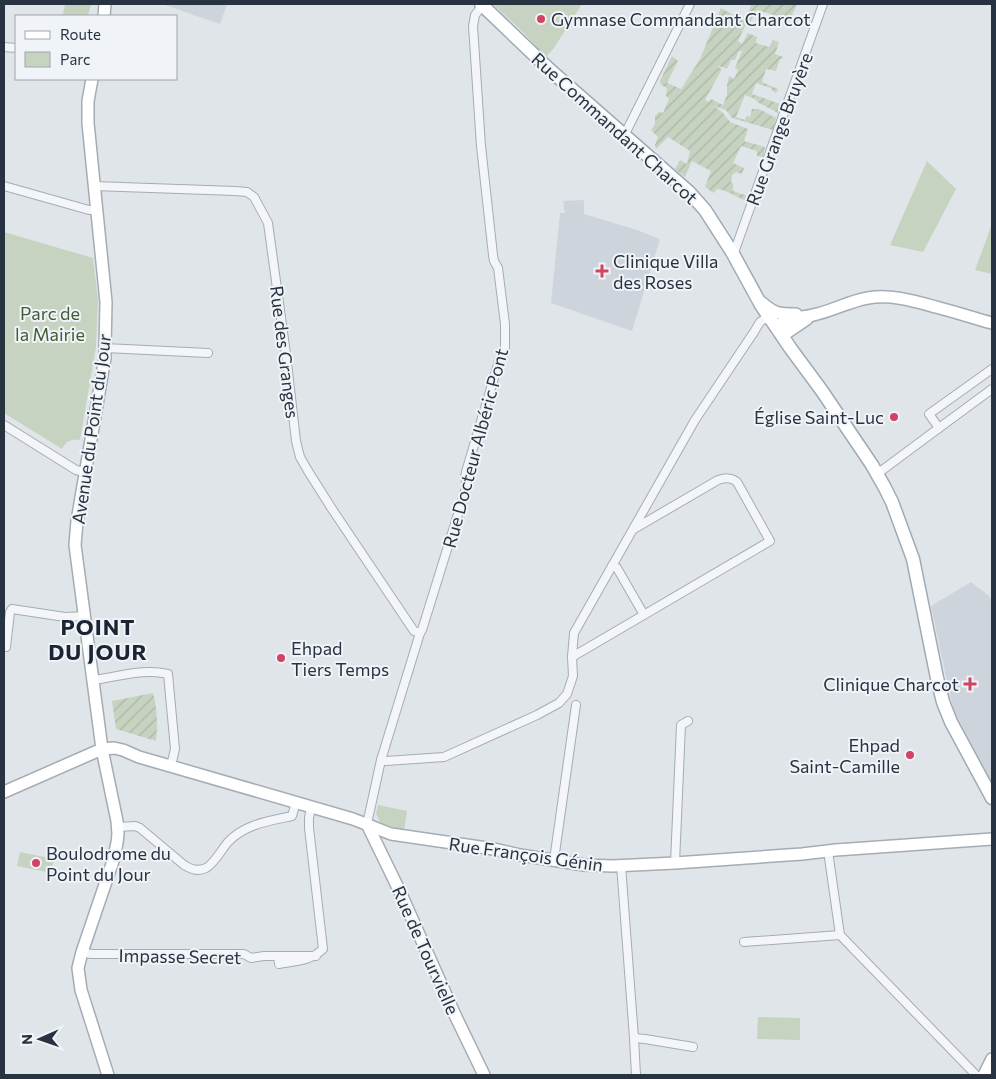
<svg xmlns="http://www.w3.org/2000/svg" width="996" height="1079" viewBox="0 0 996 1079" font-family="Commissioner,sans-serif">
	<defs>
		<pattern id="garden-furrows" width="10" height="10" patternUnits="userSpaceOnUse" patternTransform="scale(1.25)"><rect width="10" height="10" fill="#c7d3c1"/><path d="M-1 1l2-2M0 10L10 0M9 11l2-2" fill="none" stroke="#abb6a7"/></pattern>
	</defs>
	<rect width="100%" height="100%" fill="#e0e5e9"/>
	<g fill="#ced4db">
		<path d="M 162,4 L 227,4 L 220,24 Z"/>
		<path d="M 584,200 L 584,214 L 637,230 L 660,239 L 632,331 L 551,303 L 560,213 L 565,213 L 563,201 Z"/>
		<path d="M 971,582 L 988,595 L 992,600 L 992,783 L 954,711 L 950,696 L 931,606 Z"/>
	</g>
	<g fill="#c7d3c1">
		<path d="M 65,4 L 91,4 L 88,16 L 59,16 L 63,14 Z"/>
		<path d="M 495,4 L 582,4 L 554,48 L 546,57 L 523,32 L 494,5 Z"/>
		<path d="M 927,161 L 956,189 L 923,252 L 890,245 Z"/>
		<path d="M 991,227 L 992,228 L 992,274 L 975,270 Z"/>
		<path d="M 4,232 L 93,258 L 98,300 L 96,347 L 80,440 C 71,439 66,441 62,449 L 4,413 Z"/>
		<path d="M 378,805 L 407,811 L 404,831 L 380,822 L 376,814 Z"/>
		<path d="M 20,852 L 54,859 L 51,873 L 17,866 Z"/>
		<path d="M 758,1017 L 800,1018 L 800,1040 L 757,1039 Z"/>
	</g>
	<g fill="url(#garden-furrows)" fill-rule="evenodd">
		<path d="M 747,4 L 797,4 L 790,20 L 757,10 L 748,26 L 745,26 L 738,41 L 742,44 L 748,33 L 757,37 L 756,43 L 769,47 L 773,40 L 779,42 L 775,54 L 783,57 L 782,59 L 780,59 L 776,71 L 766,69 L 762,82 L 778,89 L 776,93 L 773,91 L 771,88 L 756,83 L 752,94 L 780,104 L 778,113 L 759,103 L 753,98 L 745,95 L 736,117 L 745,120 L 747,116 L 750,117 L 752,109 L 759,109 L 776,118 L 773,130 L 732,118 L 726,110 L 714,106 L 722,112 L 730,122 L 748,129 L 744,141 L 765,147 L 763,157 L 757,156 L 757,151 L 741,146 L 733,163 L 744,168 L 742,174 L 736,172 L 732,175 L 731,183 L 733,183 L 733,191 L 748,196 L 746,201 L 723,190 L 717,189 L 714,193 L 705,187 L 711,171 L 692,161 L 685,177 L 675,169 L 680,160 L 687,164 L 690,151 L 668,137 L 656,149 L 655,145 L 658,137 L 651,130 L 655,124 L 655,116 L 659,112 L 663,113 L 669,99 L 666,96 L 667,88 L 661,85 L 660,81 L 672,56 L 678,61 L 667,83 L 681,89 L 700,59 L 721,8 L 744,21 L 746,19 L 751,6 ZM 739,51 L 742,51 L 735,68 L 738,70 L 734,79 L 729,76 L 727,85 L 727,95 L 723,105 L 711,99 L 709,102 L 705,100 L 722,69 L 718,67 L 719,66 L 727,69 L 731,60 L 735,60 Z"/>
		<path d="M 153,693 C 157,707 158,726 156,741 L 116,729 L 112,701 Z"/>
	</g>
	<g fill="none" stroke-linecap="round" stroke-linejoin="round">
		<g stroke="#a5acb3" stroke-width="10">
			<g id="street">
				<path d="M 4,47 L 16,48"/>
				<path d="M 623,134 L 627,130 L 690,4"/>
				<path d="M 4,186 L 89,210 L 96,210"/>
				<path d="M 94,186 L 235,191 L 247,192 L 254,197 L 268,223 L 286,354 L 296,441 L 300,457 L 308,471 L 332,509 L 414,631 L 420,633"/>
				<path d="M 732,252 L 735,250 L 736,247 L 823,4"/>
				<path d="M 105,348 L 208,353"/>
				<path d="M 992,369 L 929,414 L 939,428 L 992,389"/>
				<path d="M 4,425 L 76,470 L 85,472"/>
				<path d="M 877,474 L 939,428"/>
				<path d="M 612,566 L 617,568 L 644,615"/>
				<path d="M 4,647 L 6,647 L 10,612 L 12,609 L 65,617 L 85,616"/>
				<path d="M 572,657 L 770,541 L 737,482 C 731,477 725,478 718,480 L 634,529"/>
				<path d="M 93,680 C 112,678 132,671 152,672 C 157,672 163,673 168,674 L 175,749 L 171,766"/>
				<path d="M 381,760 L 386,761 L 444,757 L 537,715 L 559,703 L 567,694 L 573,676 L 572,657 L 574,633 L 695,420 L 754,332 L 760,322 L 769,316"/>
				<path d="M 311,807 L 309,818 L 309,828 L 323,949 C 311,961 296,961 279,964 L 278,956 L 316,956"/>
				<path d="M 367,824 L 381,760 L 420,633 L 422,630 L 463,498 L 467,485 L 465,477 L 466,472 L 499,361 L 503,355 L 505,349 L 505,324 L 498,268 L 494,261 L 493,255 L 481,146 L 473,26 L 475,15 L 483,5"/>
				<path d="M 118,827 L 135,826 L 140,828 L 184,865 C 191,869 197,872 206,868 C 214,864 222,849 228,842 C 245,824 269,821 292,816 L 296,802"/>
				<path d="M 828,851 L 840,935 L 976,1075"/>
				<path d="M 554,860 L 576,705"/>
				<path d="M 675,863 L 681,725 L 688,721"/>
				<path d="M 621,865 L 634,1038 L 636,1075"/>
				<path d="M 744,942 L 840,935"/>
				<path d="M 82,952 L 91,954 L 244,954 L 251,958 L 264,956 L 278,956"/>
				<path d="M 634,1038 L 645,1039 L 693,1047"/>
			</g>
		</g>
		<g stroke="#a5acb3" stroke-width="14">
			<g id="secondary">
				<path d="M 104,16 L 105,4"/>
				<path d="M 92,79 L 88,101 L 88,123 L 106,302 L 105,348 L 105,358 L 77,521 L 75,545 L 102,749 L 117,821 L 118,834 L 117,843 L 113,861 L 82,952 L 78,968 L 81,990 L 108,1075"/>
				<path d="M 761,302 C 775,314 778,314 796,314"/>
				<path d="M 777,327 C 787,317 803,318 817,314 C 834,310 850,301 868,298 C 891,294 914,301 936,307 C 955,312 974,318 992,323"/>
				<path d="M 782,336 L 807,319"/>
				<path d="M 4,792 L 102,749 L 114,748 L 123,750 L 139,757 L 353,819 L 391,834 L 494,849 L 520,855 L 584,865 L 613,866 L 675,863 L 802,854 L 836,850 L 992,839"/>
				<path d="M 367,824 L 401,894 L 455,1015 L 484,1075"/>
				<path d="M 984,1075 L 992,1059"/>
			</g>
		</g>
		<g stroke="#9faab5" stroke-width="15">
			<path id="primary" d="M 481,4 L 550,70 L 689,192 L 705,210 L 732,252 L 761,305 L 791,349 L 822,391 L 872,465 L 885,488 L 892,502 L 913,559 L 937,678 L 943,702 L 951,722 L 992,798"/>
		</g>
		<use href="#street" stroke="#f3f5f8" stroke-width="8"/>
		<use href="#secondary" stroke="#fff" stroke-width="11"/>
		<use href="#primary" stroke="#fff" stroke-width="12"/>
	</g>
	<g fill="#d04363" stroke="#f0f3f7" stroke-width="2">
		<circle cx="541" cy="19" r="5"/>
		<path d="M599.5 263.5h5v5h5v5h-5v5h-5v-5h-5v-5h5z"/>
		<circle cx="894" cy="417" r="5"/>
		<circle cx="281" cy="658" r="5"/>
		<path d="M967.5 676.5h5v5h5v5h-5v5h-5v-5h-5v-5h5z"/>
		<circle cx="910" cy="755" r="5"/>
		<circle cx="36" cy="863" r="5"/>
	</g>
	<g text-anchor="middle" dominant-baseline="central" stroke-width="4" stroke-linejoin="round" paint-order="stroke">
		<g font-size="18" fill="#283341" stroke="#f0f3f7" text-anchor="start">
			<text x="551" y="19">Gymnase Commandant Charcot</text>
			<text x="613" y="261">Clinique Villa<tspan x="613" dy="21">des Roses</tspan></text>
			<text x="884" y="417" text-anchor="end">Église Saint-Luc</text>
			<text x="291" y="648">Ehpad<tspan x="291" dy="21">Tiers Temps</tspan></text>
			<text x="959" y="684" text-anchor="end">Clinique Charcot</text>
			<text x="900" y="745" text-anchor="end">Ehpad<tspan x="900" dy="21">Saint-Camille</tspan></text>
			<text x="46" y="853">Boulodrome du<tspan x="46" dy="21">Point du Jour</tspan></text>
		</g>
		<g font-size="18" fill="#283341" stroke="#f0f3f7">
			<text transform="translate(615 128) rotate(42)">Rue Commandant Charcot</text>
			<text transform="translate(779 129) rotate(-70)">Rue Grange Bruyère</text>
			<text transform="translate(285 352) rotate(83)">Rue des Granges</text>
			<text transform="translate(91 429) rotate(-82)">Avenue du Point du Jour</text>
			<text transform="translate(475 448) rotate(-75)">Rue Docteur Albéric Pont</text>
			<text transform="translate(526 854) rotate(8)">Rue François Génin</text>
			<text transform="translate(426 950) rotate(66)">Rue de Tourvielle</text>
			<text transform="translate(180 956) rotate(1)">Impasse Secret</text>
		</g>
		<g font-size="18" fill="#405d35" stroke="#f0f3f7">
			<text x="50" y="313">Parc de<tspan x="50" dy="21">la Mairie</tspan></text>
		</g>
		<g font-size="22" font-weight="bold" letter-spacing="1" fill="#1b2432" stroke="#f0f3f7">
			<text x="98" y="626">POINT<tspan x="98" dy="25">DU JOUR</tspan></text>
		</g>
	</g>
	<rect width="996" height="1079" fill="none" stroke="#283341" stroke-width="10"/>
	<rect x="15" y="15" width="162" height="65" fill="#f0f3f7" stroke="#a0a6ae"/>
	<rect x="25" y="31" width="25" height="8" fill="#ffffff" stroke="#a0a6ae"/>
	<text x="60" y="40" font-size="15" fill="#283341">Route</text>
	<rect x="25" y="52" width="25" height="15" fill="#c7d3c1" stroke="#a0a6ae"/>
	<text x="60" y="65" font-size="15" fill="#283341">Parc</text>
	<g transform="translate(40 1039) rotate(268)" stroke="#f0f3f7" stroke-width="4" paint-order="stroke">
	<path d="M0-4L9 19L0 12L-9 19Z" fill="#283341"/>
	<text y="-8" font-size="14" font-weight="bold" text-anchor="middle" fill="#283341">N</text>
	</g>
</svg>
